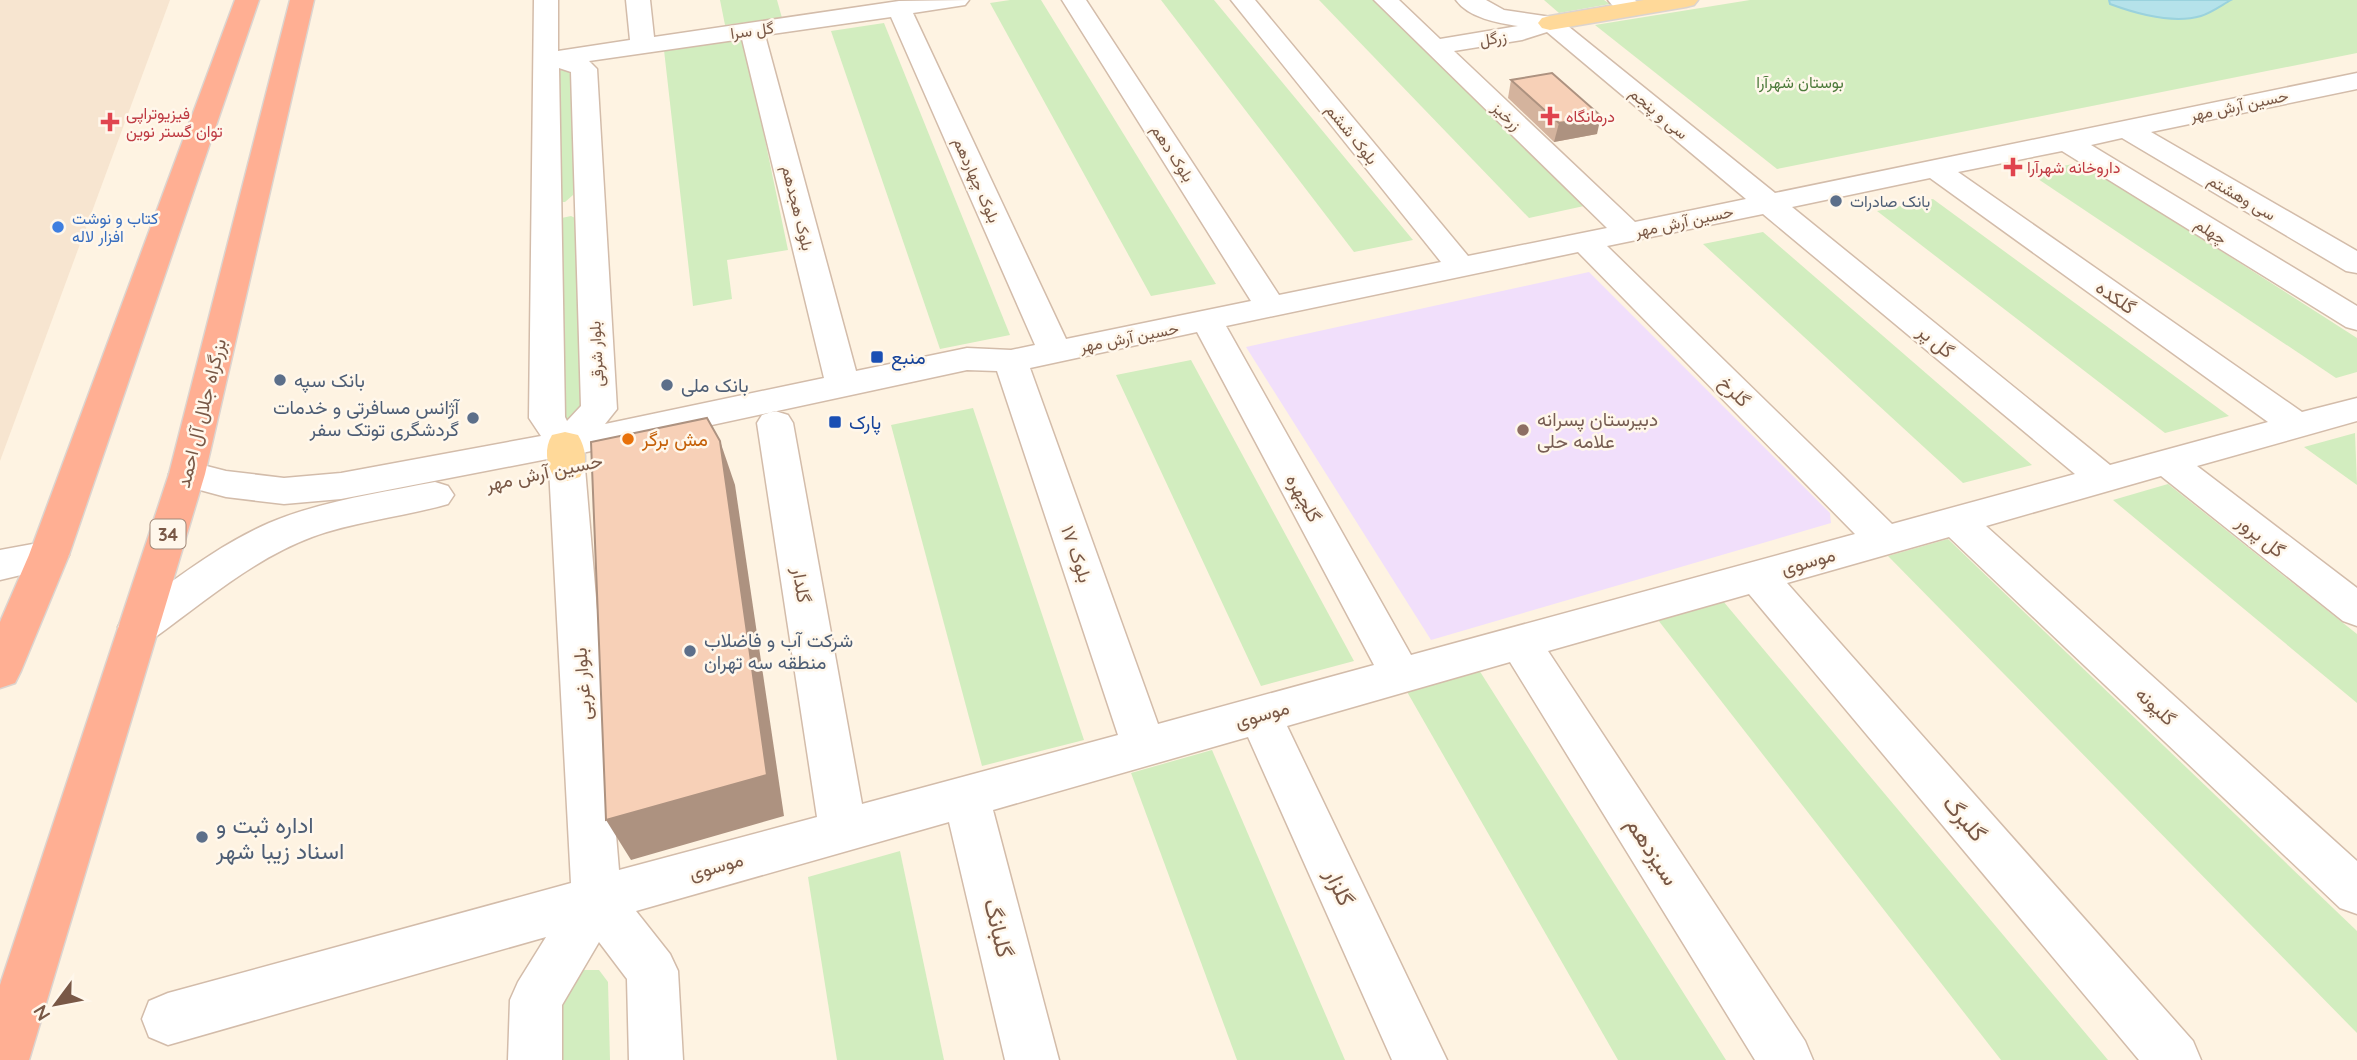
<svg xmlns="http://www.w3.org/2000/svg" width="2357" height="1060" viewBox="0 0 2357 1060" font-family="Quicksand,Vazirmatn,sans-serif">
	<rect width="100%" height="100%" fill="#fef3e2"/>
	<path fill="#f7e5d0" d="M 0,0 L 170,0 L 0,461 Z"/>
	<path fill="#f1dffb" d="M 1589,272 L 1830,513 L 1831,523 L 1431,640 L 1246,347 Z"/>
	<g fill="#d2edbf">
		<path d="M 720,0 L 777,0 L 782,18 L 725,25 Z"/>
		<path d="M 1010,0 L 1041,0 L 1216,284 L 1151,296 L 990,3 Z"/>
		<path d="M 1161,0 L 1214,0 L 1413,240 L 1354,252 Z"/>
		<path d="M 1319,0 L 1373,0 L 1584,206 L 1529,218 Z"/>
		<path d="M 1544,0 L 1604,0 L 1610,4 L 1559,13 Z"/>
		<path d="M 1750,0 L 2357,0 L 2357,53 L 1777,169 L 1595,25 Z"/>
		<path d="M 884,23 L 1010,335 L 940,349 L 831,31 Z"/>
		<path d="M 744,39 L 788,250 L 727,260 L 732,299 L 693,306 L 664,50 Z"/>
		<path d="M 562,70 L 573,74 L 573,195 L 565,202 L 558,202 L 557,72 Z"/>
		<path d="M 2082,162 L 2357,338 L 2357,372 L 2336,378 L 2029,173 Z"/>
		<path d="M 1933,199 L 2229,416 L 2165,433 L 1877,211 Z"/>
		<path d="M 571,216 L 575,218 L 584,413 L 564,424 L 557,219 Z"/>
		<path d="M 1763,232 L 2032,465 L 1963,483 L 1703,244 Z"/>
		<path d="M 1191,360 L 1354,661 L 1261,686 L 1116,375 Z"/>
		<path d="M 973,408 L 1084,740 L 982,766 L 891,425 Z"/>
		<path d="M 2355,433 L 2357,485 L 2304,447 Z"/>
		<path d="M 2168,484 L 2357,634 L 2357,703 L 2113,500 Z"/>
		<path d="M 1948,539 L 2357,931 L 2357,1033 L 1888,556 Z"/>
		<path d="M 1723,601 L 2108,1060 L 2001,1060 L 1658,620 Z"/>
		<path d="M 1479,670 L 1726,1060 L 1618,1060 L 1406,690 Z"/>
		<path d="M 1212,750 L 1345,1060 L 1237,1060 L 1131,773 Z"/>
		<path d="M 900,851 L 944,1060 L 837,1060 L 808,877 Z"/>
		<path d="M 582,970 L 599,970 L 608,982 L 610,1060 L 556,1060 L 556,1004 Z"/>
	</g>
	<path fill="#b5e2ea" stroke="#9ad2dd" stroke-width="2" d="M 2109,0 L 2231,0 C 2222,5 2211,13 2201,16 C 2173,24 2137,14 2110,4 Z"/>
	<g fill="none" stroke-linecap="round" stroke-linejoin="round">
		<g stroke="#d3bcaa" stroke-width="3">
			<g id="minor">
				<path d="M 534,0 L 558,0 L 558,51 L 630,40 L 626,0 L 650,0 L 654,37 L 899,1 L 969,0 L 965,5 L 913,13 L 1066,339 L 1251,301 L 1062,0 L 1086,0 L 1279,295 L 1441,262 L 1231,0 L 1255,0 L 1468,256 L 1607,228 L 1374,0 L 1399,0 L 1440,39 L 1518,26 C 1498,23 1469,18 1456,0 L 1486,0 L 1504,10 L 1558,18 L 1775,193 L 2357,73 L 2357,89 L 2151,132 L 2357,251 L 2357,273 L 2346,271 L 2122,138 L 2091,145 L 2357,306 L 2357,330 L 2346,327 L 2062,151 L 1958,172 L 2302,412 L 2357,398 L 2357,421 L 2197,466 L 2357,588 L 2357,626 L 2343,621 L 2161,476 L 1986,526 L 2357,861 L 2357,914 L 2340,908 L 1949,537 L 1787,583 L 2193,1041 L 2201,1060 L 2139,1060 L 1749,594 L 1548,651 L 1805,1041 L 1813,1060 L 1755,1060 L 1510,662 L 1287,726 L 1447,1060 L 1392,1060 L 1248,737 L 993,810 L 1059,1060 L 1005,1060 L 949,822 L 636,911 L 670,954 L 678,971 L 683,1060 L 629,1060 L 627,979 L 599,942 L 562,1005 L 562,1060 L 508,1060 L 510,1000 L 518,982 L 546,937 L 168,1045 L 149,1037 L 142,1019 L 149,1001 L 168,993 L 571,883 L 549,468 L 554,459 L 563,456 L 341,499 L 284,504 L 226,497 L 174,483 L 169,474 L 174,465 L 187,461 L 226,471 L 284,478 L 341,473 L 541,436 L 529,418 ZM 891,17 L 1035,345 L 1011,350 L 967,348 L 856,371 L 765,35 ZM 1547,32 L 1746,199 L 1635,222 L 1454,51 L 1522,40 ZM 742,39 L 824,378 L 605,424 L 617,409 L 597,69 L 589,61 ZM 559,68 L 571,72 L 581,406 L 567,421 L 565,417 ZM 1930,178 L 2268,422 L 2110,465 L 1792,207 ZM 1763,214 L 2075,474 L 1892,524 L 1607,246 ZM 1578,252 L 1855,534 L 1411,655 L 1226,326 ZM 1197,332 L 1374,665 L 1158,724 L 1030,368 ZM 967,370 L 997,371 L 1118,735 L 862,804 L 793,423 L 788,415 L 775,411 L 762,415 L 757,423 L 817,817 L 619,870 L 585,468 L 580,459 L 568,456 Z"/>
				<path d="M 1608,0 L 1635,0 L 1644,9 L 1640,14 C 1627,17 1616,11 1608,0 Z"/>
				<path d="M 435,482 L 448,486 L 454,495 L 448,504 C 403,517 356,521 312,537 C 253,559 204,602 154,638 L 139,643 L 124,638 L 118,627 L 124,616 C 171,583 216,546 269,523 C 321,501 379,493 435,482 Z"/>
				<path d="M 49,541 L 63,545 L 69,555 L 63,565 L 0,580 L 0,550 Z"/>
			</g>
		</g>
		<g stroke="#dcd4cf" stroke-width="3">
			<g id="major">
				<path d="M 1644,0 L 1698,0 L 1694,5 L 1686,7 L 1550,30 L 1542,28 L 1538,23 L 1542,18 L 1550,16 Z"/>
				<path d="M 565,432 L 578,435 C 586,448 588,464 580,477 L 567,481 L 554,477 C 546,464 544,448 552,435 Z"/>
			</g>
		</g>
		<g stroke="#dcd4cf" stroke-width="3">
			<g id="highway">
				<path d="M 235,0 L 259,0 L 69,555 L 21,671 L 15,683 L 0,688 L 0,622 L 29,555 Z"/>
				<path d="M 290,0 L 314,0 L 205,474 L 29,1060 L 0,1060 L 0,985 L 169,474 Z"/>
			</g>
		</g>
		<use href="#minor" fill="#fff" fill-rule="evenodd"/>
		<use href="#major" fill="#ffd999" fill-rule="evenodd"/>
		<use href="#highway" fill="#ffaf93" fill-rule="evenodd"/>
	</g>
	<path fill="#d4b39d" d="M 1511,80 L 1597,134 L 1554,142 L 1508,98 Z"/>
	<g fill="#ad9280">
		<path d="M 1601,116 L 1597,134 L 1554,142 L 1559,123 Z"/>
		<path d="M 720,441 L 735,485 L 784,816 L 631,860 L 606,820 Z"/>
	</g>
	<g fill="#f7d0b7" stroke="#ad9280" stroke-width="2">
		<path d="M 1552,73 L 1601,116 L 1559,123 L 1511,80 Z"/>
		<path d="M 707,418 L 720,441 L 767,775 L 606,820 L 591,442 Z"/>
	</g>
	<g fill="#e0444e" stroke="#fff7eb" stroke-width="2.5">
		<path d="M1546.5 105.5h7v7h7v7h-7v7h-7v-7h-7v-7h7z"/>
		<path d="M106.5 111.5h7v7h7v7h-7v7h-7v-7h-7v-7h7z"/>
		<path d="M2009.5 156.5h7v7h7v7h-7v7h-7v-7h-7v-7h7z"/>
	</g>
	<g fill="#5c6f8a" stroke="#fff7eb" stroke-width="2.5">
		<circle cx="1836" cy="201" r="7"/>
		<circle cx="280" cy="380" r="7"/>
		<circle cx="667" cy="385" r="7"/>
		<circle cx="473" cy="418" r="7"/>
		<circle cx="690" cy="651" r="7"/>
		<circle cx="202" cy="837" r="7"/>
	</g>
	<circle fill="#3f7fe0" stroke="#fff7eb" stroke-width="2.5" cx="58" cy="227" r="7"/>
	<g fill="#1a4fb4" stroke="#fff7eb" stroke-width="2.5">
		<rect x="870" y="350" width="14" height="14" rx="3.5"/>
		<rect x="828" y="415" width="14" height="14" rx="3.5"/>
	</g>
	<circle fill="#8d6e63" stroke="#fff7eb" stroke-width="2.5" cx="1523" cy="430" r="7"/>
	<circle fill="#e8710a" stroke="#fff7eb" stroke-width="2.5" cx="628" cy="439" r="7"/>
	<g text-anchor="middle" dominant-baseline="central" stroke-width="5" stroke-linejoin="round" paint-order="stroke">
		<g font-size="16" fill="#795846" stroke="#fff7eb">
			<text transform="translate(752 30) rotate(-8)">گل سرا</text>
			<text transform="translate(1493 38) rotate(-9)">زرگل</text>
			<text transform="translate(2239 105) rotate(-12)">حسین آرش مهر</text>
			<text transform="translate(1659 113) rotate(40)">سی و پنجم</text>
			<text transform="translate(1507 116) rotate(44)">زرخیز</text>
			<text transform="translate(1352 134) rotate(51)">بلوک ششم</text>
			<text transform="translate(1173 153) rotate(57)">بلوک دهم</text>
			<text transform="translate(977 180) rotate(66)">بلوک چهاردهم</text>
			<text transform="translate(2242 197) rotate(30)">سی وهشتم</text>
			<text transform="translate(798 208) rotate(76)">بلوک هجدهم</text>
			<text transform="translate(1684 221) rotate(-12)">حسین آرش مهر</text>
			<text transform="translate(2211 231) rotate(32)">چهلم</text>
			<text transform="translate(1129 337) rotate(-11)">حسین آرش مهر</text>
			<text transform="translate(596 354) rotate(-93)">بلوار شرقی</text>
		</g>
		<g font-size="16" fill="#4c7a3a" stroke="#fff7eb">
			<text x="1800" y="82">بوستان شهرآرا</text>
		</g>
		<g font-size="16" fill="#be3a42" stroke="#fff7eb" text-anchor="start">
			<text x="126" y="113">فیزیوتراپی<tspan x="126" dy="18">توان گستر نوین</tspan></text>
			<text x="1566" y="116">درمانگاه</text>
			<text x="2027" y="167">داروخانه شهرآرا</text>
		</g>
		<g font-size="16" fill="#4e5e75" stroke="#fff7eb" text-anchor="start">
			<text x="1850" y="201">بانک صادرات</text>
		</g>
		<g font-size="16" fill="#366cbe" stroke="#fff7eb" text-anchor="start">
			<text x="72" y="218">کتاب و نوشت<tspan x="72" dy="18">افزار لاله</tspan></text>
		</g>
		<rect fill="#fff7eb" stroke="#a18878" stroke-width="2" x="150.5" y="519.5" width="35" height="29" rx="5"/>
		<g font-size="18" font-weight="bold" fill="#795846">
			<text x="168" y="534">34</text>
		</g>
		<g font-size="19" fill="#795846" stroke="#fff7eb">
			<text transform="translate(2116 297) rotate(35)">گلکده</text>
			<text transform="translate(1936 341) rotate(39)">گل پر</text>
			<text transform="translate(1735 391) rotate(45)">گلرخ</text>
			<text transform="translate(201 413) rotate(-76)">بزرگراه جلال آل احمد</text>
			<text transform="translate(544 472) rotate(-12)">حسین آرش مهر</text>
			<text transform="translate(1304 498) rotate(61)">گلچهره</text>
			<text transform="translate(2261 536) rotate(38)">گل پرور</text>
			<text transform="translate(1077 554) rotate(71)">بلوک ۱۷</text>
			<text transform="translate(1808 561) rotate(-16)">موسوی</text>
			<text transform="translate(802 585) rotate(81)">گلدار</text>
			<text transform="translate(582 684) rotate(-94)">بلوار غربی</text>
			<text transform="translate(2156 706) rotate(43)">گلپونه</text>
			<text transform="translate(1262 714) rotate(-16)">موسوی</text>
			<text transform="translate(716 866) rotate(-16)">موسوی</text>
		</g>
		<g font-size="19" fill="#164399" stroke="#fff7eb" text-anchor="start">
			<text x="891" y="357">منبع</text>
			<text x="849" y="422">پارک</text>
		</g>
		<g font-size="19" fill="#4e5e75" stroke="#fff7eb" text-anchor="start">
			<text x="294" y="380">بانک سپه</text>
			<text x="681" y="385">بانک ملی</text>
			<text x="459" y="407" text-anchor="end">آژانس مسافرتی و خدمات<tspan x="459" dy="22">گردشگری توتک سفر</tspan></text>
			<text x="704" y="640">شرکت آب و فاضلاب<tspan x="704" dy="22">منطقه سه تهران</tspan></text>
		</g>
		<g font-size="19" fill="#785e54" stroke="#fff7eb" text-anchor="start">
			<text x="1537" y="419">دبیرستان پسرانه<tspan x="1537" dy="22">علامه حلی</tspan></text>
		</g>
		<g font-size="19" fill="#c56008" stroke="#fff7eb" text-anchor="start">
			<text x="642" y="439">مش برگر</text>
		</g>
		<g font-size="23" fill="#795846" stroke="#fff7eb">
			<text transform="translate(1965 818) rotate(49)">گلبرگ</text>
			<text transform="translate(1653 851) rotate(57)">سیزدهم</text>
			<text transform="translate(1340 887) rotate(65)">گلزار</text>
			<text transform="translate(999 928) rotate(76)">گلبانگ</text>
		</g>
		<g font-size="23" fill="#4e5e75" stroke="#fff7eb" text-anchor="start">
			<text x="216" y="824">اداره ثبت و<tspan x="216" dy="26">اسناد زیبا شهر</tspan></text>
		</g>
	</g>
	<g transform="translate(56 1004) rotate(238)" stroke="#fff7eb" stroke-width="5" paint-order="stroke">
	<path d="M0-5L12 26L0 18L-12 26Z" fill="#795846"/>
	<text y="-10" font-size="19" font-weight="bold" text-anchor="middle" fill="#795846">N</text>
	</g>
</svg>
